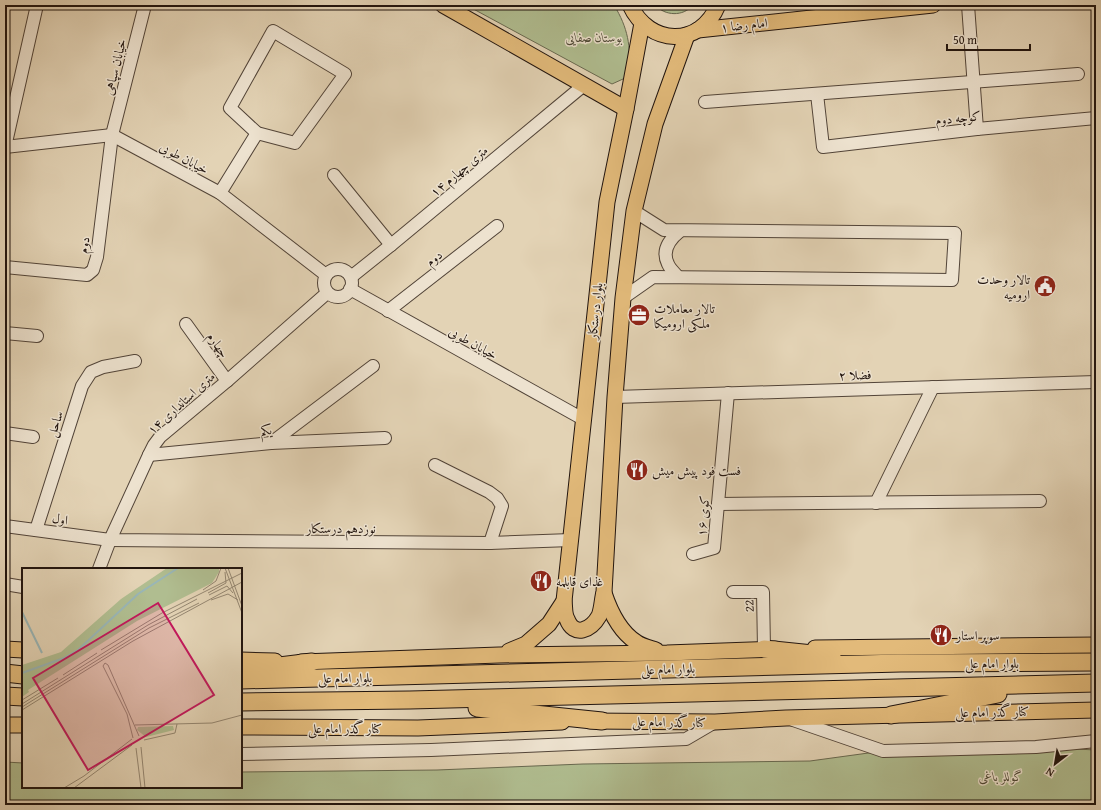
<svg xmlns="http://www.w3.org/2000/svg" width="1101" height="810" viewBox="0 0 1101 810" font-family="'Gentium Book Plus',Amiri,serif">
	<rect width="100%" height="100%" fill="#e3d3b5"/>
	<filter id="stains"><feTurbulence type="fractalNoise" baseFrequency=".005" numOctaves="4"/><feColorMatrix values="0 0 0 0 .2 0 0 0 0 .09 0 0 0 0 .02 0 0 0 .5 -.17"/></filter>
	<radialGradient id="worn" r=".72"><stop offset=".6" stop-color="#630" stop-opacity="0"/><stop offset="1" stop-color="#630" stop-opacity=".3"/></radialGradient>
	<g fill="#b0bd90" stroke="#68684f">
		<path d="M 466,5 L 614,5 C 628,28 631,46 629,73 L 623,79 L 612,84 Z"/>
		<path d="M 655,5 L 693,5 C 683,17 665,16 655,5 Z"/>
		<path d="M 1036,747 L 1096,750 L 1096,805 L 5,805 L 5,762 L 23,763 L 23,787 L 241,787 L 241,772 L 437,770 L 583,764 L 810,761 L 883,751 Z"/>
	</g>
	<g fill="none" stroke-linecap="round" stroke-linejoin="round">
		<g stroke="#524438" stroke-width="14">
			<g id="minor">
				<path d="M 968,5 L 977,129"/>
				<path d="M 273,31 L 345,74 L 295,143 L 257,133 L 230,108 Z"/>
				<path d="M 817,94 L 823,147 L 977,129 L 1096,118"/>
				<path d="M 705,102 L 1078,74"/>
				<path d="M 5,147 L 112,135 L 220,193 L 326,275"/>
				<path d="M 5,147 L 37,5"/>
				<path d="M 334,175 L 391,245"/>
				<path d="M 220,193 L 257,133"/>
				<path d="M 5,267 L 87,275 L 93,270 L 97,257 L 112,135 L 145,5"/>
				<circle cx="338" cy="283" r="14"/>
				<path d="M 351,277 L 391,245 L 584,85"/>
				<path d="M 678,277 C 675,273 670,269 668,264 C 661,250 670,239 680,231"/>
				<path d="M 350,289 L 583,419"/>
				<path d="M 623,298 L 653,277 L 952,280 L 955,233 L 664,230 L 634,211"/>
				<path d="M 388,311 L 497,226"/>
				<path d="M 186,324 L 227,381"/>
				<path d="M 5,333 L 37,336"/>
				<path d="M 615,397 L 1096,382"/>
				<path d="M 5,433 L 33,437"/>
				<path d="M 271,443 L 373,366"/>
				<path d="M 149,455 L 271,443 L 385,438"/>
				<path d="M 435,465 L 489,492 L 497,498 L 502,506 L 490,543"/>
				<path d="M 876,503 L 933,387"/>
				<path d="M 718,504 L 1040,501"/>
				<path d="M 5,526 L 110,540 L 490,543 L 571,540"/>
				<path d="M 36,530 L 82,386 L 91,372 L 103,367 L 135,361"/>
				<path d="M 693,554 L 714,548 L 728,393"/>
				<path d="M 99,569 L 110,540 L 149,455 L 154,445 L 160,437 L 227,381 L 327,293"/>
				<path d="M 5,584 L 23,587"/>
				<path d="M 733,592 L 763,592 L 764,649"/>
				<path d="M 793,720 L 883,751 L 1036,747 L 1096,741"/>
				<path d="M 241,754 L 431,750 L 686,739 L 715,722"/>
			</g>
		</g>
		<g stroke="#21140e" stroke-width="17">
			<g id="major">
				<path d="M 443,5 L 626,109"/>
				<path d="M 630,5 C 649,46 700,48 718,5"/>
				<path d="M 642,23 L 626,109 L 607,202 L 564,601 C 565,607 564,614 567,619 C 574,638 591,630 599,616 C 602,609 602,599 604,592 L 615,397 L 623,298 L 634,211 L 655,124 L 687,35"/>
				<path d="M 698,30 L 933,5"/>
				<path d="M 604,593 C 610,611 619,631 636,642 C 641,646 650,648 656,650"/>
				<path d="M 815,648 L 1096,645"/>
				<path d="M 5,649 L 23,650"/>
				<path d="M 509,651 L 526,644 L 549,624 L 564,601"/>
				<path d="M 241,660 L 275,661"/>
				<path d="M 301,662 L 499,655 L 667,653 L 775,649"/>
				<path d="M 590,721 L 715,722 L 786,718 L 1096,710"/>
				<path d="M 5,725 L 23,725"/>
				<path d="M 241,727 L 418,728 L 562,722"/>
			</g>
		</g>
		<g stroke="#21140e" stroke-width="19">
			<g id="highway">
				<path d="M 764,649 L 832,656"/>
				<path d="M 246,670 L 312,662"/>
				<path d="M 5,673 L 23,675"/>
				<path d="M 241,680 L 901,663 L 1096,662"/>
				<path d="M 5,696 L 23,697"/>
				<path d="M 241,702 L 410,700 L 1096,683"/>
				<path d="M 477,708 L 602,721"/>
				<path d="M 891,715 L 998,694"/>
			</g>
		</g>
		<use href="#minor" stroke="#ede2cf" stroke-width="12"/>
		<use href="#major" stroke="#e2ba7a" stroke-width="15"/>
		<use href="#highway" stroke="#e2ba7a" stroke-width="17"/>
	</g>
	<defs>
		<g id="civic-disc" transform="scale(1.15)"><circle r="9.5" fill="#8f2418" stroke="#ede2cf"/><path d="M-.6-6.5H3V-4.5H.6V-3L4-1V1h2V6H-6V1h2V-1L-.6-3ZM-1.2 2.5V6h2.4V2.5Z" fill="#fff"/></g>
		<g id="office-disc" transform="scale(1.15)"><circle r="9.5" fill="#8f2418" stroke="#ede2cf"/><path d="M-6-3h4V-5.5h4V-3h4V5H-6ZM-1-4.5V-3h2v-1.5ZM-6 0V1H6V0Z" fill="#fff"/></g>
		<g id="restaurant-disc" transform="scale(1.15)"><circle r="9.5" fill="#8f2418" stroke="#ede2cf"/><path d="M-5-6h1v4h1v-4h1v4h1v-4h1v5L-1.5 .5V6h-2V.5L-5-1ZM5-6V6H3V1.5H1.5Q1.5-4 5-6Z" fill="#fff"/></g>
	</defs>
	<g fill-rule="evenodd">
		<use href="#civic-disc" x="1045" y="286"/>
		<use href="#office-disc" x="639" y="315"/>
		<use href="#restaurant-disc" x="637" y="470"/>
		<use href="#restaurant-disc" x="541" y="581"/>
		<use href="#restaurant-disc" x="941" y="635"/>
	</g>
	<g text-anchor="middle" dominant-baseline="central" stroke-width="3" stroke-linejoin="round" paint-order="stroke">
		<g font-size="13" fill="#21140e" stroke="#ede2cf">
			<text transform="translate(744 25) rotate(-6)">امام رضا ۱</text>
			<text transform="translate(115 67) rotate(-76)">خیابان سپاهی</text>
			<text transform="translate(958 118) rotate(-6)">کوچه دوم</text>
			<text transform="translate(184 158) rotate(28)">خیابان طوبی</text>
			<text transform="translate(459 171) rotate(-40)">۱۴ متری چهارم</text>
			<text transform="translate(84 245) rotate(-81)">دوم</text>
			<text transform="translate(434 258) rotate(-38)">دوم</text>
			<text transform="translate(595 311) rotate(-84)">بلوار درستکار</text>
			<text transform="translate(473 343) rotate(29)">خیابان طوبی</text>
			<text transform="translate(218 345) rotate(55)">چهارم</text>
			<text transform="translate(855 375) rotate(-2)">فضلا ۲</text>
			<text transform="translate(181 403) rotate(-42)">۱۴ متری استانداری</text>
			<text transform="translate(55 424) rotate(-72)">ساحل</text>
			<text transform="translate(266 430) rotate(-5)">یکم</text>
			<text transform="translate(703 516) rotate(-85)">کوی ۱۶</text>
			<text transform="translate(60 519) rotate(8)">اول</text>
			<text x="341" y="528">نوزدهم درستکار</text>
			<text transform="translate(749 606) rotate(-92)">22</text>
			<text x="992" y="663">بلوار امام علی</text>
			<text transform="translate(668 669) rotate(-2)">بلوار امام علی</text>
			<text transform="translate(345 678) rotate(-1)">بلوار امام علی</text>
			<text transform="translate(992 712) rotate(-1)">کنار گذر امام علی</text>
			<text transform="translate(669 722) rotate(1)">کنار گذر امام علی</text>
			<text x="345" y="728">کنار گذر امام علی</text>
		</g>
		<g font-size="13" font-style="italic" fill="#4c4735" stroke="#ede2cf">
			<text x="594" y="37">بوستان صفایی</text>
			<text x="1001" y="776">گوللر باغی</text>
		</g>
		<g font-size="13" fill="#21140e" stroke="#ede2cf" text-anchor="start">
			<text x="1030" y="279" text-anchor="end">تالار وحدت<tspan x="1030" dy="15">ارومیه</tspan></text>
			<text x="654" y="308">تالار معاملات<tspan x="654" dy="15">ملکی ارومیکا</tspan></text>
			<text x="652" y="470">فست فود پیش میش</text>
			<text x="556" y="581">غذای قابلمه</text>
			<text x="956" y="635">سوپر استار</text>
		</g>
	</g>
	<g transform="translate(22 568)">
		<rect width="220" height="220" fill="#e3d3b5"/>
		<path d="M 145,0 L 197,0 L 197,4 L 190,15 L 115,53 L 6,122 L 7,124 L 0,129 L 0,97 L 39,84 L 99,31 ZM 151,158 L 152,162 L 124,169 L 115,162 L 116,159 Z" fill="#b0bd90"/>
		<path fill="none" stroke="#99b6b7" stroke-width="2" d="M 0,44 L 20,85M 0,105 L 42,90 L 56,82 L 116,26 L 156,0"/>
		<path fill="none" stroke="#958772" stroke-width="1" d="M 203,0 L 220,45M 206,0 L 220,38M 181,22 L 194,13 L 199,0M 186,25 L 204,15 L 203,4M 187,27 L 205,18 L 211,25M 189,32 L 206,26 L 216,32M 79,82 L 140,45 L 220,5M 86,97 L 83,95 L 81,98 L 105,146 L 111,170M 86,97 L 117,168M 41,107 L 75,85M 0,132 L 36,110M 0,136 L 126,57 L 175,31M 0,139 L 127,60 L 177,35M 0,142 L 111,73 L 220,14M 113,157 L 190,155 L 220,147M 122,172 L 153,165 L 155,156M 119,179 L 123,220M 114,180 L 119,220M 42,220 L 62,208 L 110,171M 52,220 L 110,177"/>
		<path fill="#c2185b" fill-opacity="0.15" stroke="#c2185b" stroke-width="2" d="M 136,35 L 192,127 L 66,202 L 11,110 Z"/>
		<rect width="220" height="220" fill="none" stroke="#21140e" stroke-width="2"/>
	</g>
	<rect width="1101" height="810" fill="none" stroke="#e3d3b5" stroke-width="20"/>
	<rect x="6" y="6" width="1089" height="798" fill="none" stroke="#21140e" stroke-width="2"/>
	<rect x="10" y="10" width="1081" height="790" fill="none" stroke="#21140e"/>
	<g transform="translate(1055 764) rotate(211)" stroke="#ede2cf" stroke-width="3" paint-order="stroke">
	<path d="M0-3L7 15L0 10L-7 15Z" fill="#21140e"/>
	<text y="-6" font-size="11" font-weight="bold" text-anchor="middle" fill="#21140e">N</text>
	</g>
	<path d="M947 44v6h83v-6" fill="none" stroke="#21140e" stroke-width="2"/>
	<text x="953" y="44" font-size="12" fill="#21140e" stroke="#ede2cf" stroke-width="3" paint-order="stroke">50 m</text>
	<rect width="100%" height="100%" filter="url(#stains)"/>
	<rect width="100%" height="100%" fill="url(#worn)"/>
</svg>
